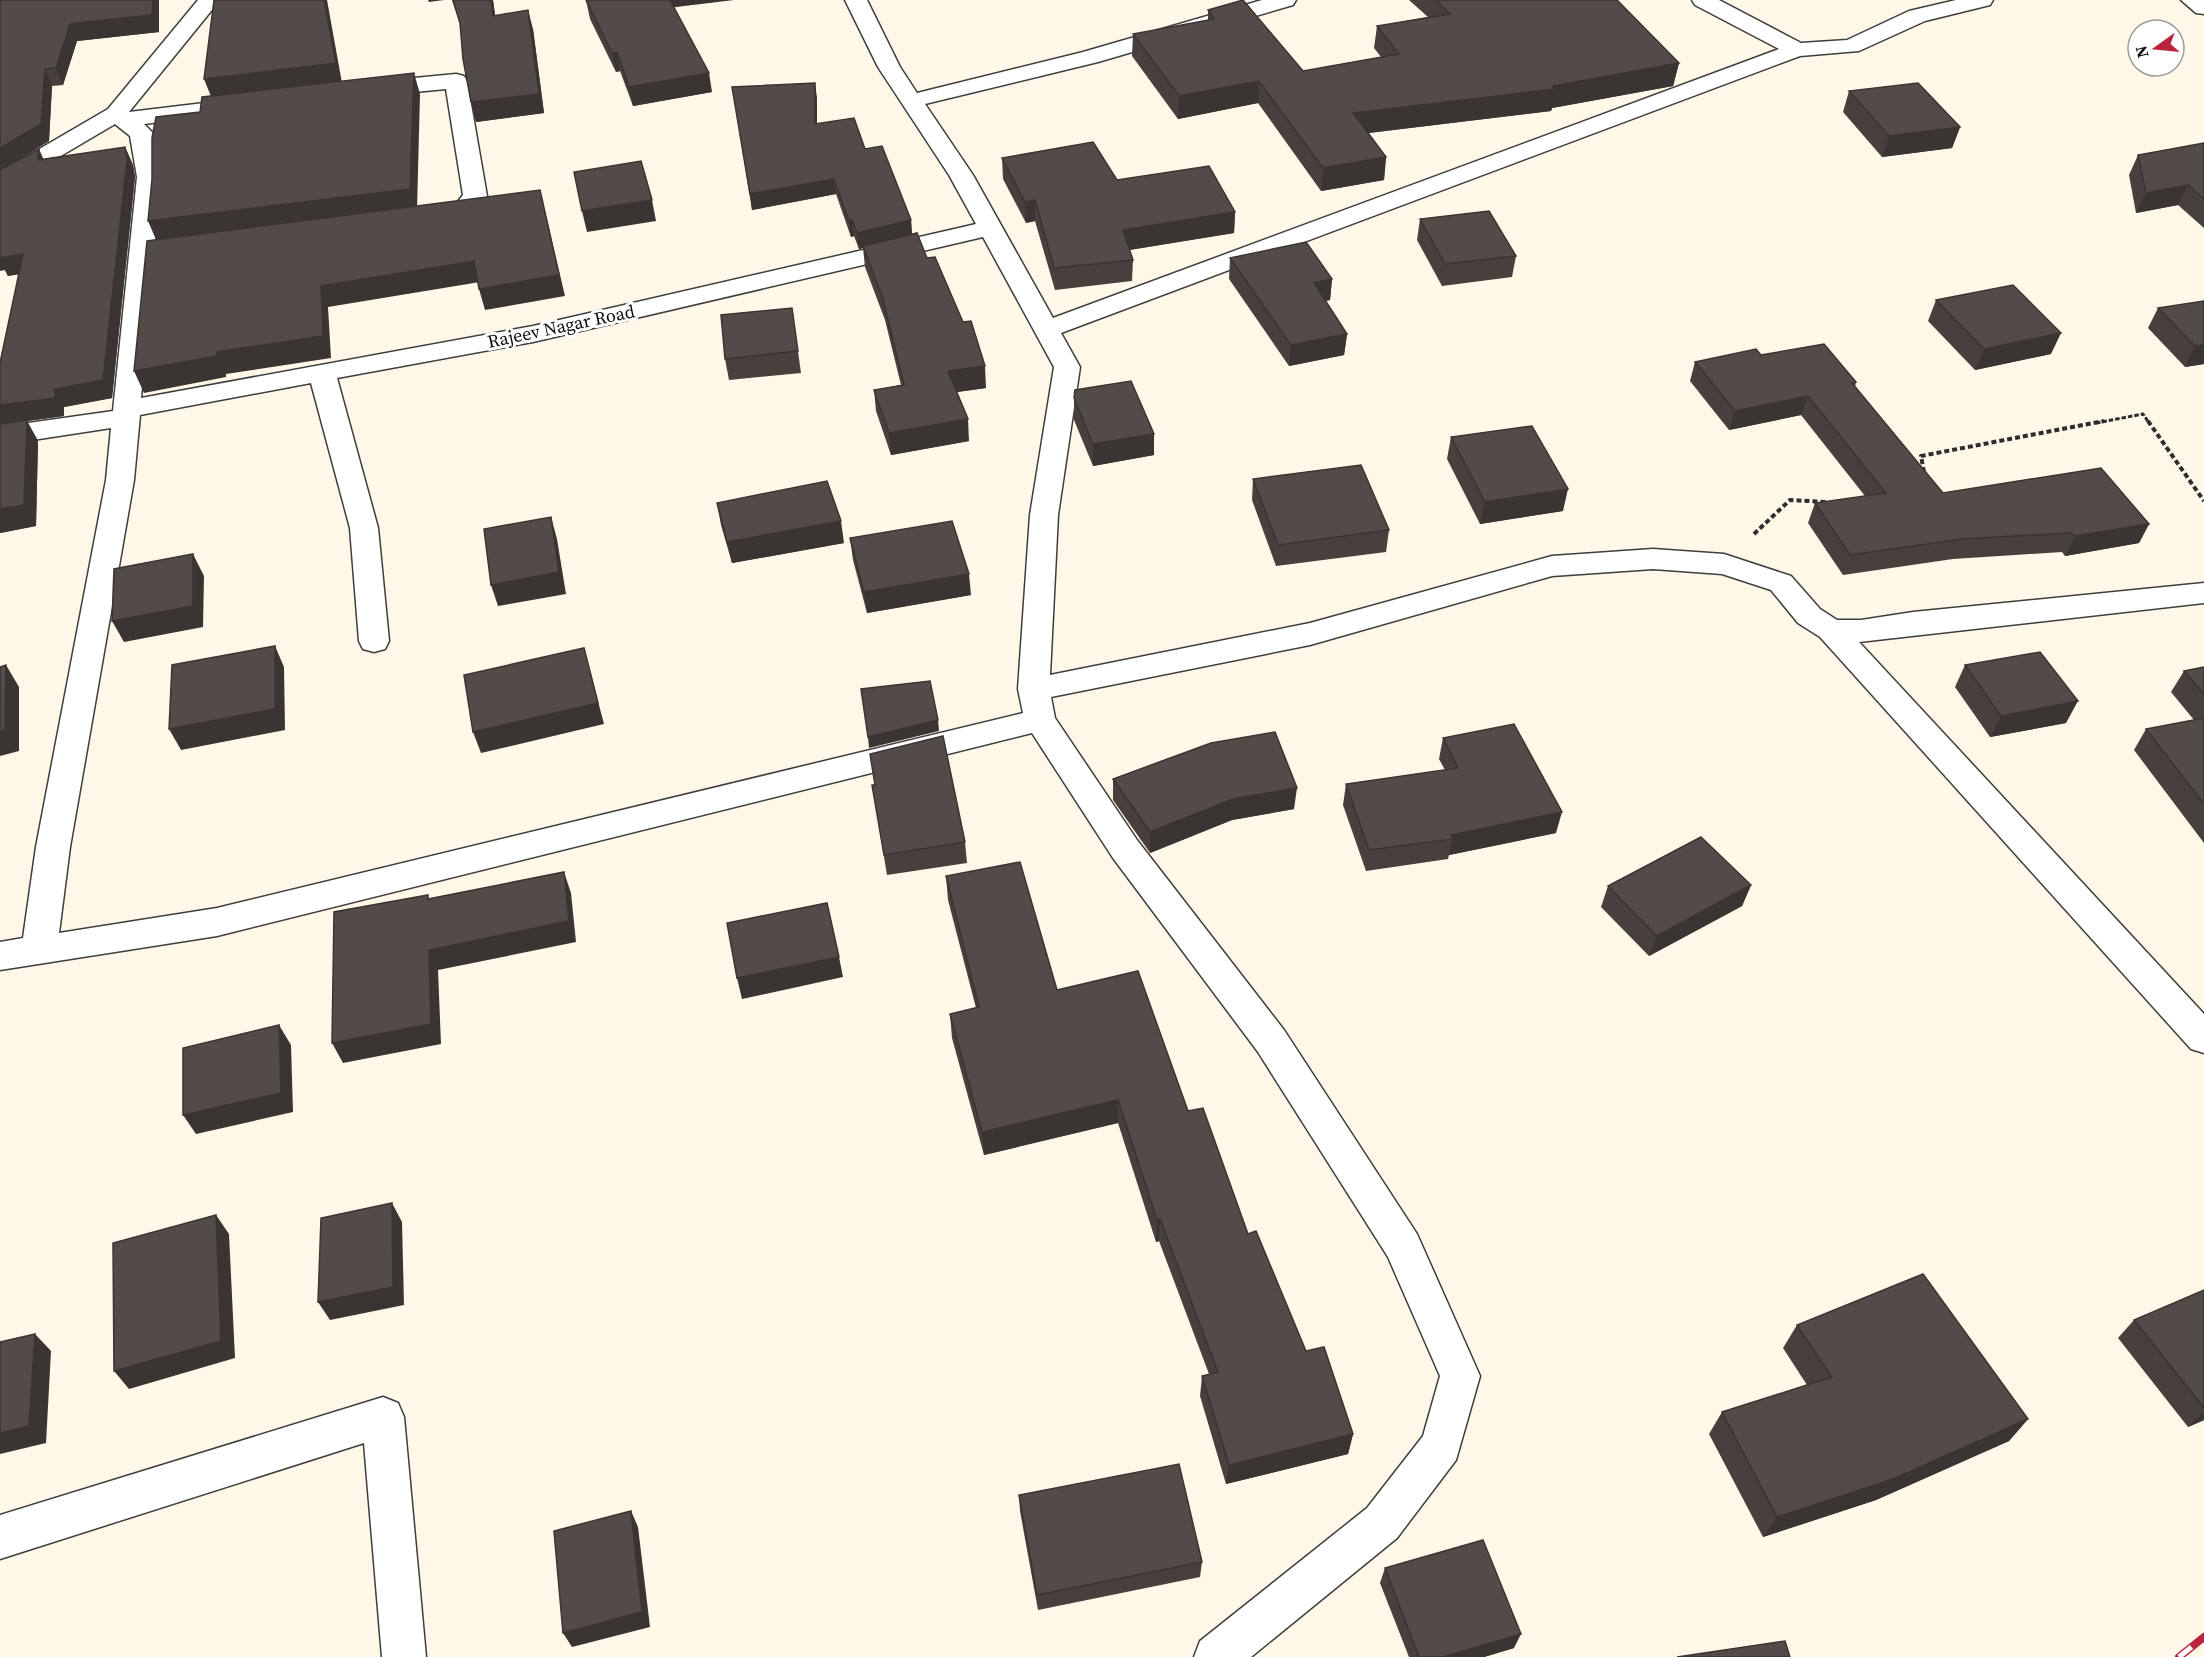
<svg xmlns="http://www.w3.org/2000/svg" width="2204" height="1657" viewBox="0 0 2204 1657" font-family="'Source Serif 4',serif">
	<rect width="100%" height="100%" fill="#fff8e8"/>
	<g fill="none" stroke-linecap="round" stroke-linejoin="round">
		<g stroke="#3e3e3e" stroke-width="3">
			<g id="minor">
				<path d="M 198,0 L 220,0 L 129,112 L 246,98 L 254,100 L 257,105 L 254,110 L 246,112 L 144,124 L 153,133 L 161,177 L 141,398 L 533,326 L 976,224 L 949,175 L 878,67 L 845,0 L 867,0 L 900,67 L 917,93 L 1083,52 L 1262,0 L 1296,0 L 1293,5 L 1098,62 L 925,104 L 973,175 L 1053,318 L 1779,49 L 1695,5 L 1692,0 L 1719,0 L 1801,43 L 1847,40 L 1909,11 L 1956,0 L 1993,0 L 1990,5 L 1925,21 L 1859,51 L 1800,56 L 1061,333 L 1080,367 L 1058,515 L 1050,675 L 1310,623 L 1552,556 L 1653,549 L 1724,554 L 1791,576 L 1820,609 L 1837,620 L 1861,620 L 1913,612 L 2204,583 L 2204,603 L 1859,642 L 2204,1014 L 2204,1053 L 2191,1049 L 1820,637 L 1798,623 L 1771,590 L 1722,574 L 1653,569 L 1552,576 L 1310,645 L 1051,697 L 1055,718 L 1137,840 L 1284,1030 L 1417,1234 L 1480,1376 L 1456,1460 L 1397,1538 L 1251,1657 L 1194,1657 L 1200,1641 L 1367,1508 L 1423,1436 L 1440,1376 L 1388,1257 L 1258,1052 L 1113,858 L 1032,733 L 217,936 L 0,970 L 0,942 L 23,938 L 36,847 L 106,480 L 111,428 L 0,445 L 0,427 L 113,411 L 137,177 L 130,136 L 115,124 L 8,187 L 0,189 L 0,172 L 108,109 ZM 983,237 L 1054,367 L 1030,515 L 1018,689 L 1023,713 L 217,908 L 59,933 L 70,847 L 134,480 L 140,415 L 311,383 L 350,528 L 359,641 L 363,649 L 374,652 L 385,649 L 389,641 L 378,528 L 337,378 L 533,342 Z"/>
				<path d="M 2181,0 L 2204,0 L 2204,14 L 2196,13 Z"/>
				<path d="M 456,74 L 464,76 L 467,81 L 487,196 L 473,215 L 436,224 L 427,222 L 424,217 L 427,212 L 455,205 L 463,195 L 446,89 L 372,96 L 364,94 L 361,89 L 364,84 L 372,82 Z"/>
				<path d="M 383,1397 L 398,1403 L 404,1417 L 426,1657 L 382,1657 L 364,1443 L 0,1559 L 0,1515 Z"/>
			</g>
		</g>
		<path stroke="#2d2d2d" stroke-width="3" stroke-dasharray="4.5 2" stroke-linecap="butt" d="M 2096,423 L 2143,414 L 2149,423"/>
		<g stroke="#2d2d2d" stroke-width="4" stroke-dasharray="5 3" stroke-linecap="butt">
			<path d="M 2148,421 L 2204,501"/>
			<path d="M 1924,472 L 1921,456 L 2104,421"/>
			<path d="M 1754,534 L 1790,500 L 1826,502"/>
		</g>
		<use href="#minor" fill="#fff" fill-rule="evenodd"/>
		<g stroke="#ba233b" stroke-width="8">
			<path id="rail" d="M 2179,1657 L 2204,1637"/>
		</g>
		<use href="#rail" stroke="#fff" stroke-width="5" stroke-dasharray="16" stroke-linecap="butt"/>
	</g>
	<g fill="#47403d">
		<path d="M 0,0 L 159,32 L 77,41 L 63,85 L 52,86 L 49,141 L 13,163 L 44,159 L 125,147 L 133,165 L 135,177 L 112,398 L 64,407 L 64,416 L 27,421 L 38,441 L 36,526 L 0,533 L 19,274 L 8,276 L 5,270 Z"/>
		<path d="M 452,0 L 493,0 L 495,16 L 533,29 L 544,113 L 476,122 L 471,102 L 461,27 Z"/>
		<path d="M 586,0 L 674,7 L 712,92 L 633,106 L 620,71 L 616,72 L 590,19 Z"/>
		<path d="M 1409,0 L 1617,0 L 1679,63 L 1673,86 L 1552,108 L 1551,111 L 1369,133 L 1386,157 L 1384,180 L 1321,191 L 1258,103 L 1178,119 L 1132,56 L 1133,34 L 1208,20 L 1208,10 L 1303,71 L 1381,57 L 1374,48 L 1377,26 L 1428,17 Z"/>
		<path d="M 732,87 L 817,98 L 817,124 L 911,220 L 912,234 L 927,258 L 986,388 L 957,392 L 969,441 L 891,455 L 876,411 L 874,390 L 901,385 L 885,320 L 865,267 L 863,248 L 859,249 L 854,236 L 851,237 L 836,194 L 752,210 Z"/>
		<path d="M 1849,91 L 1960,127 L 1952,148 L 1882,157 L 1843,112 Z"/>
		<path d="M 2204,143 L 2204,228 L 2178,205 L 2136,213 L 2129,175 L 2138,155 Z"/>
		<path d="M 1002,158 L 1117,180 L 1235,212 L 1234,233 L 1129,250 L 1133,260 L 1132,281 L 1055,290 L 1035,221 L 1026,223 L 1003,179 Z"/>
		<path d="M 1420,219 L 1516,256 L 1512,277 L 1442,286 L 1417,240 Z"/>
		<path d="M 1230,258 L 1332,279 L 1330,300 L 1325,301 L 1347,334 L 1344,355 L 1289,366 L 1229,279 Z"/>
		<path d="M 1936,300 L 2051,354 L 1975,370 L 1928,321 Z"/>
		<path d="M 2204,301 L 2204,364 L 2185,367 L 2148,328 L 2158,308 Z"/>
		<path d="M 792,308 L 801,373 L 729,380 L 725,359 Z"/>
		<path d="M 1761,355 L 1856,382 L 1855,387 L 1943,493 L 2149,524 L 2139,543 L 2065,556 L 2062,552 L 1953,559 L 1843,575 L 1808,523 L 1815,503 L 1865,496 L 1801,415 L 1729,430 L 1690,381 L 1695,362 Z"/>
		<path d="M 1074,398 L 1154,434 L 1154,455 L 1093,466 L 1074,420 Z"/>
		<path d="M 1451,437 L 1563,511 L 1480,524 L 1447,459 Z"/>
		<path d="M 1253,479 L 1389,530 L 1386,552 L 1276,566 L 1252,500 Z"/>
		<path d="M 717,503 L 844,543 L 732,563 L 721,525 Z"/>
		<path d="M 850,538 L 971,595 L 867,613 L 853,560 Z"/>
		<path d="M 1965,665 L 2066,723 L 1990,737 L 1955,687 Z"/>
		<path d="M 2204,667 L 2204,843 L 2134,750 L 2146,729 L 2194,720 L 2171,692 L 2184,671 Z"/>
		<path d="M 1443,738 L 1556,833 L 1449,855 L 1448,859 L 1366,871 L 1343,805 L 1346,784 L 1445,770 L 1439,759 Z"/>
		<path d="M 1113,779 L 1294,809 L 1232,820 L 1150,853 L 1113,800 Z"/>
		<path d="M 872,785 L 874,785 L 965,842 L 967,863 L 887,875 Z"/>
		<path d="M 946,876 L 1057,990 L 1188,1111 L 1248,1234 L 1306,1351 L 1353,1434 L 1348,1454 L 1226,1484 L 1200,1396 L 1202,1376 L 1209,1374 L 1159,1241 L 1156,1242 L 1118,1123 L 984,1155 L 952,1038 L 950,1014 L 976,1008 L 948,900 Z"/>
		<path d="M 1751,885 L 1742,906 L 1649,956 L 1601,907 L 1608,886 Z"/>
		<path d="M 2204,1290 L 2204,1420 L 2188,1427 L 2118,1338 L 2134,1320 Z"/>
		<path d="M 1797,1325 L 2028,1419 L 2009,1441 L 1876,1500 L 1763,1537 L 1709,1434 L 1722,1412 L 1807,1385 L 1783,1348 Z"/>
		<path d="M 1019,1495 L 1202,1562 L 1200,1577 L 1038,1610 L 1020,1511 Z"/>
		<path d="M 1385,1568 L 1514,1648 L 1484,1657 L 1409,1657 L 1380,1583 Z"/>
	</g>
	<g fill="#3a3432">
		<path d="M 153,0 L 159,0 L 159,32 L 77,41 L 63,85 L 56,68 L 70,24 Z"/>
		<path d="M 324,0 L 327,0 L 342,83 L 212,99 L 204,79 Z"/>
		<path d="M 428,0 L 444,0 L 429,2 Z"/>
		<path d="M 491,0 L 493,0 L 498,36 L 493,16 Z"/>
		<path d="M 667,0 L 734,0 L 668,8 Z"/>
		<path d="M 528,10 L 533,29 L 544,113 L 476,122 L 471,102 Z"/>
		<path d="M 617,52 L 620,71 L 616,72 L 612,53 Z"/>
		<path d="M 1679,63 L 1673,86 L 1552,108 L 1551,111 L 1351,135 L 1353,113 L 1553,86 Z"/>
		<path d="M 45,69 L 52,86 L 49,141 L 0,171 L 0,148 Z"/>
		<path d="M 414,73 L 420,94 L 417,210 L 157,242 L 148,221 Z"/>
		<path d="M 709,73 L 712,92 L 633,106 L 629,87 Z"/>
		<path d="M 1259,81 L 1258,103 L 1178,119 L 1179,96 Z"/>
		<path d="M 815,83 L 817,98 L 817,140 L 815,124 Z"/>
		<path d="M 1960,127 L 1952,148 L 1882,157 L 1889,136 Z"/>
		<path d="M 125,147 L 133,165 L 135,177 L 112,398 L 64,407 L 64,416 L 27,421 L 38,441 L 36,526 L 0,533 L 0,405 Z"/>
		<path d="M 39,149 L 47,167 L 38,160 Z"/>
		<path d="M 1386,157 L 1384,180 L 1321,191 L 1323,168 Z"/>
		<path d="M 834,179 L 836,194 L 752,210 L 750,194 Z"/>
		<path d="M 2188,185 L 2178,205 L 2136,213 L 2146,193 Z"/>
		<path d="M 540,190 L 565,296 L 485,310 L 479,289 Z"/>
		<path d="M 652,200 L 656,221 L 587,232 L 582,211 Z"/>
		<path d="M 1035,200 L 1035,221 L 1026,223 L 1025,202 Z"/>
		<path d="M 1235,212 L 1234,233 L 1123,251 L 1123,230 Z"/>
		<path d="M 852,220 L 854,236 L 851,237 L 849,221 Z"/>
		<path d="M 911,220 L 912,236 L 859,249 L 857,233 Z"/>
		<path d="M 0,252 L 23,254 L 32,272 L 8,276 L 5,270 L 0,271 Z"/>
		<path d="M 474,261 L 480,282 L 328,307 L 331,358 L 226,374 L 226,377 L 144,393 L 134,371 L 321,286 Z"/>
		<path d="M 1332,279 L 1330,300 L 1312,304 L 1314,283 Z"/>
		<path d="M 2061,333 L 2051,354 L 1975,370 L 1984,349 Z"/>
		<path d="M 1347,334 L 1344,355 L 1289,366 L 1291,345 Z"/>
		<path d="M 2204,345 L 2204,364 L 2185,367 L 2195,346 Z"/>
		<path d="M 985,366 L 986,388 L 950,393 L 948,371 Z"/>
		<path d="M 1808,396 L 1801,415 L 1729,430 L 1735,411 Z"/>
		<path d="M 968,419 L 969,441 L 891,455 L 889,433 Z"/>
		<path d="M 1154,434 L 1154,455 L 1093,466 L 1093,444 Z"/>
		<path d="M 1568,489 L 1563,511 L 1480,524 L 1485,502 Z"/>
		<path d="M 551,517 L 557,539 L 566,594 L 498,606 L 491,585 Z"/>
		<path d="M 841,521 L 844,543 L 732,563 L 727,542 Z"/>
		<path d="M 2149,524 L 2139,543 L 2065,556 L 2075,536 Z"/>
		<path d="M 193,554 L 204,576 L 203,627 L 124,642 L 112,621 Z"/>
		<path d="M 969,574 L 971,595 L 867,613 L 864,592 Z"/>
		<path d="M 275,646 L 284,667 L 285,730 L 181,750 L 169,729 Z"/>
		<path d="M 584,648 L 604,724 L 481,753 L 473,732 Z"/>
		<path d="M 6,665 L 19,687 L 19,751 L 0,756 L 0,731 Z"/>
		<path d="M 2078,701 L 2066,723 L 1990,737 L 2001,716 Z"/>
		<path d="M 938,720 L 939,731 L 869,748 L 868,737 Z"/>
		<path d="M 1297,788 L 1294,809 L 1232,820 L 1150,853 L 1150,832 L 1233,799 Z"/>
		<path d="M 1562,812 L 1556,833 L 1449,855 L 1453,839 L 1451,835 Z"/>
		<path d="M 564,872 L 571,893 L 576,942 L 438,970 L 441,1044 L 343,1063 L 332,1043 L 429,950 Z"/>
		<path d="M 1751,885 L 1742,906 L 1649,956 L 1657,936 Z"/>
		<path d="M 839,957 L 843,977 L 742,999 L 737,978 Z"/>
		<path d="M 279,1025 L 291,1045 L 293,1112 L 196,1134 L 183,1115 Z"/>
		<path d="M 1118,1100 L 1118,1123 L 984,1155 L 982,1132 Z"/>
		<path d="M 392,1203 L 402,1222 L 404,1305 L 330,1320 L 318,1302 Z"/>
		<path d="M 216,1215 L 229,1234 L 235,1358 L 129,1389 L 114,1371 Z"/>
		<path d="M 1160,1219 L 1159,1241 L 1156,1242 L 1157,1220 Z"/>
		<path d="M 35,1334 L 51,1351 L 46,1443 L 0,1454 L 0,1433 Z"/>
		<path d="M 2204,1412 L 2204,1420 L 2188,1427 Z"/>
		<path d="M 2028,1419 L 2009,1441 L 1876,1500 L 1763,1537 L 1777,1517 Z"/>
		<path d="M 1353,1434 L 1348,1454 L 1226,1484 L 1229,1465 Z"/>
		<path d="M 631,1511 L 638,1527 L 650,1627 L 572,1647 L 563,1633 Z"/>
		<path d="M 1521,1634 L 1514,1648 L 1484,1657 L 1443,1657 Z"/>
	</g>
	<g fill="#534b47" stroke="#3a3432" stroke-width="1.5">
		<path d="M 0,0 L 153,0 L 152,15 L 70,24 L 56,68 L 45,69 L 41,124 L 0,148 Z"/>
		<path d="M 214,0 L 324,0 L 336,63 L 204,79 Z"/>
		<path d="M 453,0 L 491,0 L 493,16 L 528,10 L 539,94 L 471,102 L 463,59 L 460,23 Z"/>
		<path d="M 586,0 L 670,0 L 709,73 L 629,87 L 617,52 L 612,53 Z"/>
		<path d="M 1243,0 L 1303,71 L 1399,54 L 1377,26 L 1450,14 L 1436,0 L 1617,0 L 1679,63 L 1553,86 L 1555,89 L 1353,113 L 1386,157 L 1323,168 L 1259,81 L 1179,96 L 1133,34 L 1214,19 L 1208,10 Z"/>
		<path d="M 414,73 L 410,189 L 148,221 L 152,179 L 152,138 L 156,117 L 200,112 L 202,97 Z"/>
		<path d="M 815,83 L 815,124 L 854,118 L 865,149 L 882,146 L 911,220 L 857,233 L 852,220 L 849,221 L 834,179 L 750,194 L 732,87 Z"/>
		<path d="M 1918,83 L 1960,127 L 1889,136 L 1849,91 Z"/>
		<path d="M 1093,142 L 1117,180 L 1209,166 L 1235,212 L 1123,230 L 1133,260 L 1054,268 L 1035,200 L 1025,202 L 1002,158 Z"/>
		<path d="M 2204,143 L 2204,199 L 2188,185 L 2146,193 L 2138,155 Z"/>
		<path d="M 125,147 L 127,160 L 103,380 L 55,389 L 55,398 L 0,405 L 0,363 L 23,254 L 0,258 L 0,170 L 39,149 L 38,160 Z"/>
		<path d="M 641,161 L 652,200 L 582,211 L 574,172 Z"/>
		<path d="M 540,190 L 559,275 L 479,289 L 474,261 L 321,286 L 323,336 L 217,352 L 217,356 L 134,371 L 147,241 Z"/>
		<path d="M 1489,211 L 1516,256 L 1445,264 L 1420,219 Z"/>
		<path d="M 917,233 L 927,258 L 935,257 L 963,322 L 971,321 L 985,366 L 948,371 L 968,419 L 889,433 L 874,390 L 904,385 L 883,299 L 863,246 Z"/>
		<path d="M 1306,242 L 1332,279 L 1314,283 L 1347,334 L 1291,345 L 1230,258 Z"/>
		<path d="M 2013,285 L 2061,333 L 1984,349 L 1936,300 Z"/>
		<path d="M 2204,301 L 2204,345 L 2195,346 L 2158,308 Z"/>
		<path d="M 792,308 L 798,351 L 725,359 L 721,315 Z"/>
		<path d="M 1824,344 L 1856,382 L 1852,383 L 1943,493 L 2101,468 L 2149,524 L 2075,536 L 2072,533 L 1962,539 L 1850,555 L 1815,503 L 1886,493 L 1808,396 L 1735,411 L 1695,362 L 1756,349 L 1761,355 Z"/>
		<path d="M 1131,381 L 1154,434 L 1093,444 L 1074,398 L 1075,390 Z"/>
		<path d="M 27,420 L 24,505 L 0,509 L 0,424 Z"/>
		<path d="M 1532,426 L 1568,489 L 1485,502 L 1451,437 Z"/>
		<path d="M 1361,465 L 1389,530 L 1278,545 L 1253,479 Z"/>
		<path d="M 827,481 L 841,521 L 727,542 L 717,503 Z"/>
		<path d="M 551,517 L 559,572 L 491,585 L 484,529 Z"/>
		<path d="M 952,521 L 969,574 L 864,592 L 850,538 Z"/>
		<path d="M 193,554 L 193,606 L 112,621 L 114,569 Z"/>
		<path d="M 275,646 L 275,709 L 169,729 L 172,665 Z"/>
		<path d="M 584,648 L 598,703 L 473,732 L 464,675 Z"/>
		<path d="M 2040,652 L 2078,701 L 2001,716 L 1965,665 Z"/>
		<path d="M 6,665 L 5,730 L 0,731 L 0,667 Z"/>
		<path d="M 2204,667 L 2204,694 L 2184,671 Z"/>
		<path d="M 930,681 L 938,720 L 868,737 L 861,689 Z"/>
		<path d="M 2204,718 L 2204,804 L 2146,729 Z"/>
		<path d="M 1514,724 L 1562,812 L 1451,835 L 1453,839 L 1369,850 L 1346,784 L 1458,768 L 1443,738 Z"/>
		<path d="M 1275,732 L 1297,788 L 1233,799 L 1150,832 L 1113,779 L 1211,743 Z"/>
		<path d="M 943,736 L 965,842 L 884,855 L 872,785 L 875,785 L 870,754 Z"/>
		<path d="M 1701,837 L 1751,885 L 1657,936 L 1608,886 Z"/>
		<path d="M 1020,862 L 1057,990 L 1138,971 L 1188,1111 L 1203,1108 L 1248,1234 L 1256,1231 L 1306,1351 L 1324,1347 L 1353,1434 L 1229,1465 L 1202,1376 L 1218,1372 L 1160,1219 L 1157,1220 L 1118,1100 L 982,1132 L 950,1014 L 979,1007 L 946,876 Z"/>
		<path d="M 564,872 L 569,921 L 429,950 L 431,1024 L 332,1043 L 334,912 L 428,895 L 428,899 Z"/>
		<path d="M 827,903 L 839,957 L 737,978 L 727,923 Z"/>
		<path d="M 279,1025 L 281,1093 L 183,1115 L 183,1048 Z"/>
		<path d="M 392,1203 L 393,1287 L 318,1302 L 321,1218 Z"/>
		<path d="M 216,1215 L 221,1341 L 114,1371 L 113,1243 Z"/>
		<path d="M 1923,1274 L 2028,1419 L 1893,1479 L 1777,1517 L 1722,1412 L 1832,1377 L 1797,1325 Z"/>
		<path d="M 2204,1290 L 2204,1408 L 2134,1320 Z"/>
		<path d="M 35,1334 L 29,1426 L 0,1433 L 0,1342 Z"/>
		<path d="M 1179,1464 L 1202,1562 L 1037,1595 L 1019,1495 Z"/>
		<path d="M 631,1511 L 642,1612 L 563,1633 L 554,1531 Z"/>
		<path d="M 1483,1540 L 1521,1634 L 1443,1657 L 1419,1657 L 1385,1568 Z"/>
		<path d="M 1785,1641 L 1790,1657 L 1677,1657 Z"/>
	</g>
	<g text-anchor="middle" dominant-baseline="central" stroke-width="6" stroke-linejoin="round" paint-order="stroke">
		<g font-size="18" fill="#0b0b0b" stroke="#fff">
			<text transform="translate(561 326) rotate(-12)">Rajeev Nagar Road</text>
		</g>
	</g>
	<g transform="translate(2156 48) rotate(255)"><circle r="28" fill="#ffffff" stroke="#9d9d9d" stroke-width="1.5"/>
	<path d="M0-4.5L10 22L0 15L-10 22Z" fill="#ba233b"/>
	<text y="-9" font-size="16" font-weight="bold" text-anchor="middle" fill="#0b0b0b">N</text>
	</g>
</svg>
